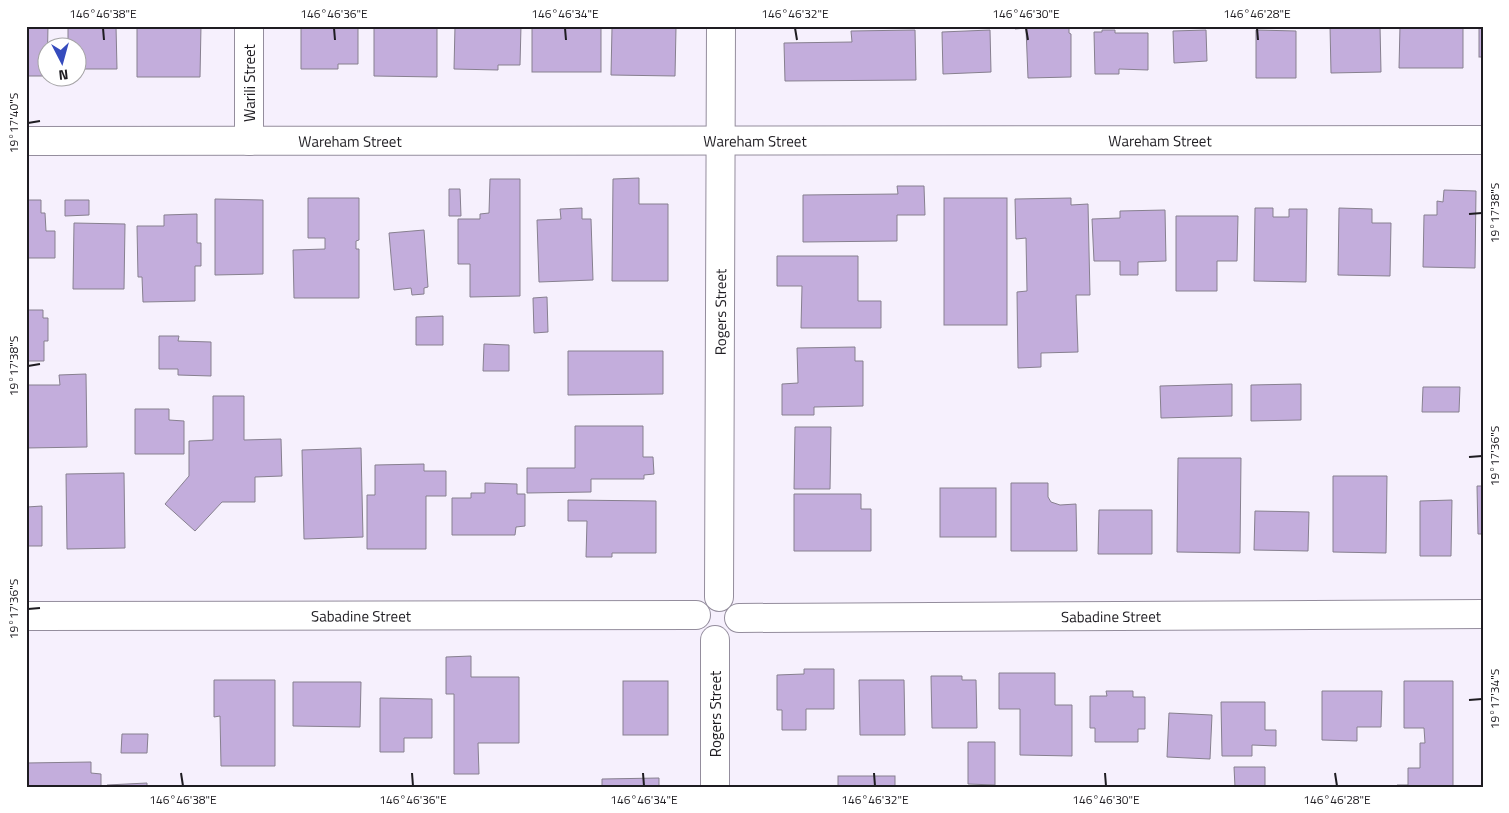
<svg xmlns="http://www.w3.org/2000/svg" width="1509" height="813" viewBox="0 0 1509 813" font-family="'Titillium Web',sans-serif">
	<rect width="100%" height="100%" fill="#f6f0fd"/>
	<g fill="#c3addc" stroke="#87808f">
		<path d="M 26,26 L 48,26 L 47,76 L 26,76 Z"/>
		<path d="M 68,26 L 116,26 L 117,69 L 78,69 L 78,48 L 68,48 Z"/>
		<path d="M 156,26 L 201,26 L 200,77 L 137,77 L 137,27 Z"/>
		<path d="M 301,26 L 358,28 L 358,64 L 338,64 L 338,69 L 301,69 Z"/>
		<path d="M 374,26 L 437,26 L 437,77 L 374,76 Z"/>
		<path d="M 455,26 L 521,26 L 520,65 L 498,65 L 498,70 L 454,69 Z"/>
		<path d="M 1015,26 L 1069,26 L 1069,33 L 1071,34 L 1071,77 L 1028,78 L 1026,28 L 1015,29 Z"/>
		<path d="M 1330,26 L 1380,26 L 1381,72 L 1331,73 Z"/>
		<path d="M 1400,26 L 1463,26 L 1463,68 L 1399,68 Z"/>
		<rect x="1479" y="26" width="4" height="31"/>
		<rect x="532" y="27" width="69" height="45"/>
		<path d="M 612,28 L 676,28 L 675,76 L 611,75 Z"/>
		<path d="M 915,30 L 916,80 L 785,81 L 784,43 L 852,42 L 851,31 Z"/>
		<path d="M 990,30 L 991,72 L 943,74 L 942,32 Z"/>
		<path d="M 1102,30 L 1115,30 L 1115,33 L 1148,33 L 1148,70 L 1119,69 L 1119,74 L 1095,74 L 1094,32 L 1102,32 Z"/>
		<path d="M 1206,30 L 1207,61 L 1174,63 L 1173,31 Z"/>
		<path d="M 1256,30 L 1296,31 L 1296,78 L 1256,78 Z"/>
		<path d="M 639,178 L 639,204 L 668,204 L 668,281 L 612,281 L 613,179 Z"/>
		<path d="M 490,179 L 520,179 L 520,296 L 470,297 L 470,264 L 458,264 L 458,219 L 480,219 L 480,214 L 489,213 Z"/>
		<path d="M 897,186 L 924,186 L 925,215 L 897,215 L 897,241 L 803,242 L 803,195 L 898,194 Z"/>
		<path d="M 449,189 L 460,189 L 461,216 L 449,216 Z"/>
		<path d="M 1444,190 L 1476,191 L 1475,268 L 1423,267 L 1424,215 L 1437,215 L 1437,201 L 1443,202 Z"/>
		<path d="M 308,198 L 359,198 L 359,240 L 356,241 L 356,249 L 359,249 L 359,298 L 294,298 L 293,250 L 325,249 L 325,238 L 308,238 Z"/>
		<rect x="944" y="198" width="63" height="127"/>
		<path d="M 1071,198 L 1071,205 L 1088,204 L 1090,295 L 1076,295 L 1078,352 L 1041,353 L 1041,367 L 1018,368 L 1017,292 L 1027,291 L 1026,238 L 1016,239 L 1015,199 Z"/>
		<path d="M 215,199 L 263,200 L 263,274 L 215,275 Z"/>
		<path d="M 26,200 L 41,200 L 41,213 L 45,213 L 46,231 L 55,231 L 55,258 L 26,258 Z"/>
		<path d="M 65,200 L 89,200 L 89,215 L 65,216 Z"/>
		<path d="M 582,208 L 582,219 L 591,219 L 593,280 L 539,282 L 537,220 L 561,219 L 560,209 Z"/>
		<path d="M 1255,208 L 1273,208 L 1273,217 L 1289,217 L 1289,209 L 1307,209 L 1306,282 L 1254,281 Z"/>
		<path d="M 1339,208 L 1372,209 L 1372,223 L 1391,223 L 1390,276 L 1338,275 Z"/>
		<path d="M 1165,210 L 1166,261 L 1138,262 L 1138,275 L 1120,275 L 1120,261 L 1094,261 L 1092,219 L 1120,218 L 1120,211 Z"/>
		<path d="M 197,214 L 197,243 L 201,243 L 201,266 L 195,266 L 195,301 L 143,302 L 142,277 L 138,277 L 137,226 L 164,226 L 164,215 Z"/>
		<path d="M 1176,216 L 1238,216 L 1237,261 L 1217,261 L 1217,291 L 1176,291 Z"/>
		<path d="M 74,223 L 125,224 L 124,289 L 73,289 Z"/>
		<path d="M 424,230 L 428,287 L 424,288 L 424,294 L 412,295 L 411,288 L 394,290 L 389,233 Z"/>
		<path d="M 777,256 L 858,256 L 858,301 L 881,301 L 881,328 L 801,328 L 802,286 L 777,286 Z"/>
		<path d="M 547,297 L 548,332 L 534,333 L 533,298 Z"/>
		<path d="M 26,310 L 43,310 L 43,318 L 48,318 L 48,341 L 44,341 L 44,361 L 26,361 Z"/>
		<path d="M 443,316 L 443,345 L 416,345 L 416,317 Z"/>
		<path d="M 159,336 L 179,336 L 178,341 L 211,342 L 211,376 L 178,375 L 178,369 L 159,369 Z"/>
		<path d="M 484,344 L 509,345 L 509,371 L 483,371 Z"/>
		<path d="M 855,347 L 855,361 L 863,361 L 863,406 L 814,407 L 814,415 L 782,415 L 782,384 L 798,383 L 797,348 Z"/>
		<path d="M 568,351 L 663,351 L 663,394 L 568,395 Z"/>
		<path d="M 86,374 L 87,447 L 26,448 L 26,385 L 60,385 L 59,375 Z"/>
		<path d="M 1232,384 L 1232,416 L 1161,418 L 1160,386 Z"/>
		<path d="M 1301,384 L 1301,420 L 1251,421 L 1251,385 Z"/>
		<path d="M 1423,387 L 1460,387 L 1459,412 L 1422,412 Z"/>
		<path d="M 213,396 L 244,396 L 244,440 L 281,439 L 282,476 L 255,477 L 255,502 L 222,502 L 195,531 L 165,504 L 189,476 L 189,441 L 213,440 Z"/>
		<path d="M 135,409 L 169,409 L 169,420 L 184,421 L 184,454 L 135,454 Z"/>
		<path d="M 575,426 L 643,426 L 643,457 L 653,457 L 654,474 L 644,475 L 644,479 L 591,479 L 591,492 L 527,493 L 527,468 L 575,468 Z"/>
		<path d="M 795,427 L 831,427 L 830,489 L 794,489 Z"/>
		<path d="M 361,448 L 363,537 L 304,539 L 302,450 Z"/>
		<path d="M 1178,458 L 1241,458 L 1240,553 L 1177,552 Z"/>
		<path d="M 424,464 L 424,471 L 446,471 L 446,496 L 426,496 L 426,549 L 367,549 L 367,495 L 375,495 L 375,465 Z"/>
		<path d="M 124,473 L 125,548 L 67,549 L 66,474 Z"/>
		<path d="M 1333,476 L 1387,476 L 1386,553 L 1333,552 Z"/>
		<path d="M 26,482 L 27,507 L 42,506 L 42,546 L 26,546 Z"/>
		<path d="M 485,483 L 517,484 L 517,494 L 525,494 L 525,526 L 516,527 L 515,535 L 452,535 L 452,498 L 471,498 L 471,493 L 485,493 Z"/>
		<path d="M 1011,483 L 1048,483 L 1048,497 L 1051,502 L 1060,505 L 1076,504 L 1077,551 L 1011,551 Z"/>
		<path d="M 1477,486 L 1483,486 L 1483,534 L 1478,534 Z"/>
		<rect x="940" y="488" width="56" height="49"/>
		<path d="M 794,494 L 861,494 L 861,509 L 871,509 L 871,551 L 794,551 Z"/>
		<path d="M 568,500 L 656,501 L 656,553 L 612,553 L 612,557 L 586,557 L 587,521 L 568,521 Z"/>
		<path d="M 1452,500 L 1451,556 L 1420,556 L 1420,501 Z"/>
		<path d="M 1099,510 L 1152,510 L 1152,554 L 1098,554 Z"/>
		<path d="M 1255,511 L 1309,512 L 1308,551 L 1254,550 Z"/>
		<path d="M 471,656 L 471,677 L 519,677 L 519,743 L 478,743 L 479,774 L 454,774 L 454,694 L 446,694 L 446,657 Z"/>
		<path d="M 804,669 L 834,669 L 834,709 L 806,709 L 806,730 L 782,730 L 782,710 L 777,710 L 777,675 L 804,674 Z"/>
		<path d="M 999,673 L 1055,673 L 1055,705 L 1072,705 L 1072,756 L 1020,755 L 1020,709 L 999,709 Z"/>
		<path d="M 931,676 L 962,676 L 962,680 L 976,680 L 977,728 L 932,728 Z"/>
		<path d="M 214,680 L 275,680 L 275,766 L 221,766 L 220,716 L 214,717 Z"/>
		<path d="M 859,680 L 904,680 L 905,735 L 860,735 Z"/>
		<rect x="623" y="681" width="45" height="54"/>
		<path d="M 1404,681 L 1453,681 L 1453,787 L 1397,787 L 1397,785 L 1408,785 L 1408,768 L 1420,768 L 1420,743 L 1425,743 L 1424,728 L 1404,728 Z"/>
		<path d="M 293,682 L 361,682 L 360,727 L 293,726 Z"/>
		<path d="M 1106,691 L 1133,691 L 1133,697 L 1145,697 L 1145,729 L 1138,729 L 1138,742 L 1095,742 L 1095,728 L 1090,728 L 1090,696 L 1107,696 Z"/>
		<path d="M 1322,691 L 1382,691 L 1381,727 L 1357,727 L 1357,741 L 1322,740 Z"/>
		<path d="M 380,698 L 432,699 L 432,738 L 404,738 L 404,752 L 380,752 Z"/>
		<path d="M 1221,702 L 1265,702 L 1265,730 L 1276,730 L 1276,746 L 1252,745 L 1252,756 L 1222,756 Z"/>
		<path d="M 1169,713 L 1212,715 L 1210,759 L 1167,757 Z"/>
		<path d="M 122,734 L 148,734 L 147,753 L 121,753 Z"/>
		<path d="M 968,742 L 995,742 L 995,785 L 968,784 Z"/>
		<path d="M 91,762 L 91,773 L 101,774 L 101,787 L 26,787 L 26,763 Z"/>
		<path d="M 1234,767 L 1265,767 L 1265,787 L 1235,787 Z"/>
		<rect x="838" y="776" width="57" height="11"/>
		<path d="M 659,778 L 659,787 L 602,787 L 602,779 Z"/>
		<path d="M 147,783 L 147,787 L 107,787 L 107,785 Z"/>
	</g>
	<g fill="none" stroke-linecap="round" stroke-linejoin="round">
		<g stroke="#948d9d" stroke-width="30">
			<g id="minor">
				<path id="s1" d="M 26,141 L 1483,140"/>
				<path d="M 249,141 L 249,26"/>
				<path id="s2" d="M 719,597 L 721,26"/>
				<path id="s3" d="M 26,616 L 696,615"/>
				<path id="s4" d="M 739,618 L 1483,614"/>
				<path d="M 715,787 L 715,640"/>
			</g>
		</g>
		<use href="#minor" stroke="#fff" stroke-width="28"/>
	</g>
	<path fill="none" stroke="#1e1c21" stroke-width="2" d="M 103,28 L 104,40M 334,28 L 335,40M 565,28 L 566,40M 795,28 L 797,40M 1026,28 L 1028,40M 1257,28 L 1258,40M 28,123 L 40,121M 1469,214 L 1482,213M 28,366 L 40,364M 1469,457 L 1482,456M 28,609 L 40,608M 1469,700 L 1482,699M 181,773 L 183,786M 412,773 L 413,786M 643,773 L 644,786M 874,773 L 875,786M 1105,773 L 1106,786M 1335,773 L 1337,786"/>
	<g text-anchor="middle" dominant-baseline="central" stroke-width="5" stroke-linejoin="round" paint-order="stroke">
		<g font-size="15" fill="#1e1c21" stroke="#fff">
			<text transform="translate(249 83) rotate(-90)">Warili Street</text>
			<text stroke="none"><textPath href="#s1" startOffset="729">Wareham Street</textPath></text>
			<text stroke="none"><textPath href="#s1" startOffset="1134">Wareham Street</textPath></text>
			<text stroke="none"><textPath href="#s1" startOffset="324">Wareham Street</textPath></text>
			<text stroke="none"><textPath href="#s2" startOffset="285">Rogers Street</textPath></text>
			<text stroke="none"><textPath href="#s3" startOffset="335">Sabadine Street</textPath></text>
			<text stroke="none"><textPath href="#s4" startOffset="372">Sabadine Street</textPath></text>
			<text transform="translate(715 714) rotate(-90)">Rogers Street</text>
		</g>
	</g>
	<rect width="1509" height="813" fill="none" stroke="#ffffff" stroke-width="55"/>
	<g transform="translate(62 62) rotate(174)"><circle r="24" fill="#ffffff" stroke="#a5a4a6"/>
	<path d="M0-4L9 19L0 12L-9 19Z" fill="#354bbd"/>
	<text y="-8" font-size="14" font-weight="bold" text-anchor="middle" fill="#1e1c21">N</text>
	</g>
	<rect x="28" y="28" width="1454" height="758" fill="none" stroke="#1e1c21" stroke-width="2"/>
	<g font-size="12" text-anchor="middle" fill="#1e1c21">
		<text x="103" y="18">146°46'38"E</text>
		<text x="334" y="18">146°46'36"E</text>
		<text x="565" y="18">146°46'34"E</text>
		<text x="795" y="18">146°46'32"E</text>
		<text x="1026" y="18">146°46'30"E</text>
		<text x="1257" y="18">146°46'28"E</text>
		<text transform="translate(14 123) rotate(-90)" y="4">19°17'40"S</text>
		<text transform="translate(1495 213) rotate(-90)" y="4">19°17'38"S</text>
		<text transform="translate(14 366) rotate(-90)" y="4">19°17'38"S</text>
		<text transform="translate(1495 456) rotate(-90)" y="4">19°17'36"S</text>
		<text transform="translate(14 609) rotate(-90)" y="4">19°17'36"S</text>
		<text transform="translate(1495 699) rotate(-90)" y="4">19°17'34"S</text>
		<text x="183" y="804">146°46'38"E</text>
		<text x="413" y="804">146°46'36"E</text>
		<text x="644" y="804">146°46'34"E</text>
		<text x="875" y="804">146°46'32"E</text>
		<text x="1106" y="804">146°46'30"E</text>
		<text x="1337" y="804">146°46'28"E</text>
	</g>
</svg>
